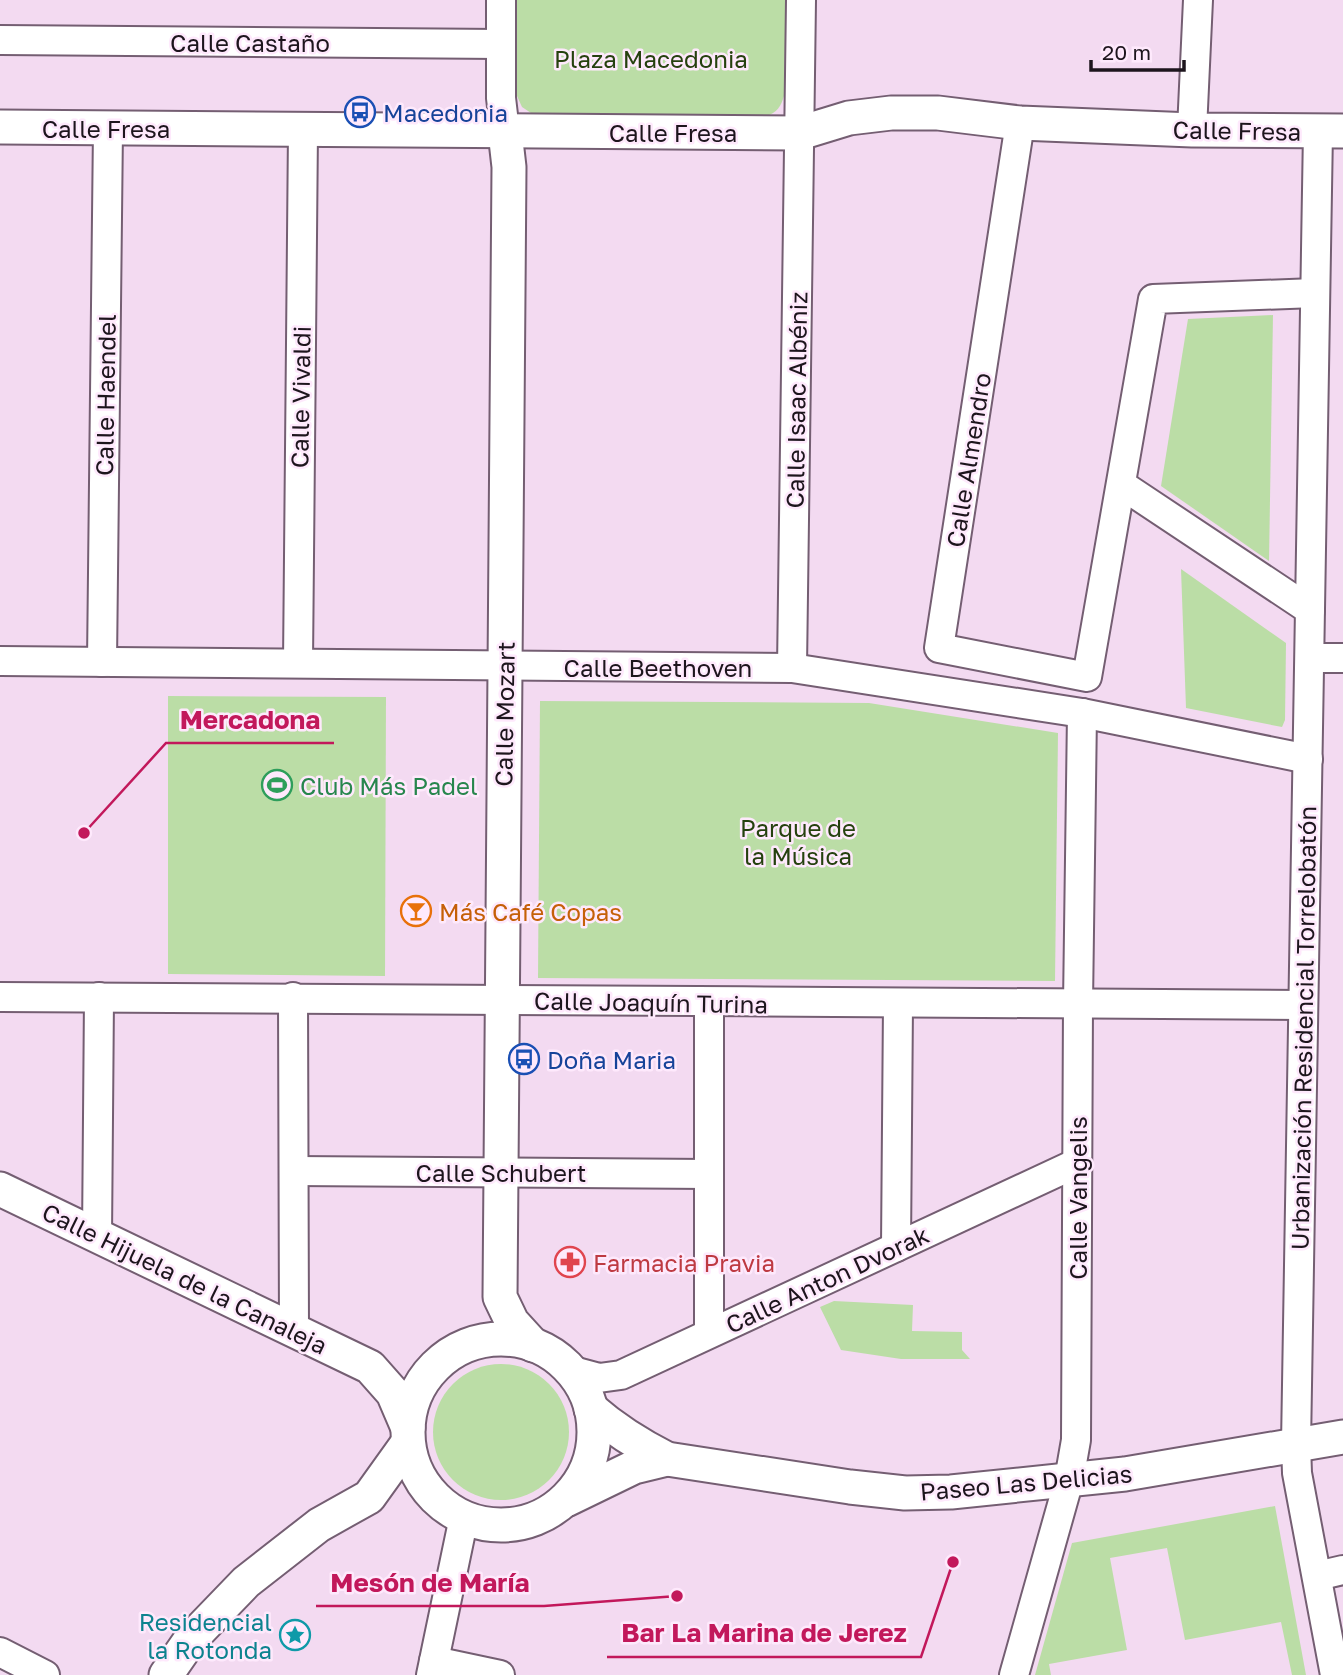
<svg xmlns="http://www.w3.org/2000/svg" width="1343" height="1675" viewBox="0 0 1343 1675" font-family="'Golos Text',sans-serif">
	<rect width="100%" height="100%" fill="#f3daf1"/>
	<g fill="#bbdda6">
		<path d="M 517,0 L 786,0 L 784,96 C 781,106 777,113 766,116 L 531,113 L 522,107 L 517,96 Z"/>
		<path d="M 1273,315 L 1269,561 L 1161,486 L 1188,319 Z"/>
		<path d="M 1181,569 L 1286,643 L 1285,720 L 1282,727 L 1186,708 Z"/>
		<path d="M 168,696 L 386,697 L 385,976 L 168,974 Z"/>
		<path d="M 540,701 L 869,703 L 1058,733 L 1055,981 L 538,978 Z"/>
		<path d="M 834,1301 L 913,1305 L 912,1331 L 962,1332 L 962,1350 L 970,1359 L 901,1359 L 841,1350 L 820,1307 Z"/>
		<circle cx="501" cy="1432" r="68"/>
		<path d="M 1275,1506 L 1306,1675 L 1292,1675 L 1281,1622 L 1185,1640 L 1167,1548 L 1110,1558 L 1127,1650 L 1049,1664 L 1051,1675 L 1035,1675 L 1072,1543 Z"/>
	</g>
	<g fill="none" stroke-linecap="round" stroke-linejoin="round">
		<g stroke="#745e72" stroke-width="32">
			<g id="minor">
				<path d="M 501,0 L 501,98 L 505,132"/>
				<path d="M 0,40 L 500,44"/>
				<path d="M 1020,123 L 939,648 L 1087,677 L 1153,299 L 1315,293"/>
				<path d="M 1192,130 L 1198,0"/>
				<path d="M 1318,131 L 1296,1445 L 1297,1473 L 1335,1675"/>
				<path d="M 1122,485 L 1310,610"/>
				<path d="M 1310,658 L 1343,658"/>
				<path d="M 0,661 L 792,668 L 1082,713 L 1308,759"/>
				<path d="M 102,662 L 108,128"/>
				<path d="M 298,663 L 303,130"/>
				<path d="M 792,668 L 801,0"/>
				<path d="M 0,997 C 434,998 868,1003 1302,1005"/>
				<path d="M 293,997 L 294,1331"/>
				<path d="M 709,1002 L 709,1333"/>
				<path d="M 294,1171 L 709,1174"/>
				<path d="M 97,1237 L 99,997"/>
				<path d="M 896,1247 L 898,1004"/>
				<path d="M 573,1371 L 599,1378 L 621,1375 L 1077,1163"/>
				<path d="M 1317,1576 L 1343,1570"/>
				<path d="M 0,1652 L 45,1675"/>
				<path d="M 434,1661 L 500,1675"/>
				<path d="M 431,1675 L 464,1517"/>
				<path d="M 1014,1675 L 1069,1480 L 1076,1440 L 1078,1004 L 1082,713"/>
			</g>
		</g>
		<g stroke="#745e72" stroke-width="37">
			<g id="tertiary">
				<path d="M 0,127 L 800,133 L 849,118 L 891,113 L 938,113 L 1020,123 L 1192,130 L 1343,131"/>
				<path d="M 505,132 L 509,167 L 500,1297 L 512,1322 L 533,1345"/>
				<path d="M 0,1189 L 370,1367 L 393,1393 L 408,1428"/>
				<circle cx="501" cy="1432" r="93"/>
				<path d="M 591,1409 C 615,1430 639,1445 667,1459 L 850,1487 L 905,1493 L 951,1492 L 1125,1474 L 1343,1437"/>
				<path d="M 566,1500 L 634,1467 L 667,1459"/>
				<path d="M 166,1675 L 191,1639 L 246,1582 L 319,1525 L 369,1497 L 407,1444"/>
			</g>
		</g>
		<use href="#minor" stroke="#fff" stroke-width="28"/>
		<use href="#tertiary" stroke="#fff" stroke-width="33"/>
	</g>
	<defs>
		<g id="bus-ring" transform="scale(1.575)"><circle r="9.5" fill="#fee9fc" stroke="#1a4fb4" stroke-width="1.5"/><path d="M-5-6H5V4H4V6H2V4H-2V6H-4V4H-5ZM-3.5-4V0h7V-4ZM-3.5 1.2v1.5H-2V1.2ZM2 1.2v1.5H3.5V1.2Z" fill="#1a4fb4"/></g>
		<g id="stadium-ring" transform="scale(1.575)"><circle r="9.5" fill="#fee9fc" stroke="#2e9e5b" stroke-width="1.5"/><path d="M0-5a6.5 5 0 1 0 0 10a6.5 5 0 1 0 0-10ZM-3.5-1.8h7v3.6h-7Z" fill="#2e9e5b"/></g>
		<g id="bar-ring" transform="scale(1.575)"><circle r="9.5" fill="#fee9fc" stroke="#e8710a" stroke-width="1.5"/><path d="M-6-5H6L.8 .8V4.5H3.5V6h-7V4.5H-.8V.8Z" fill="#e8710a"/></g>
		<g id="pharmacy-ring" transform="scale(1.575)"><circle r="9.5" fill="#fee9fc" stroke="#e0444e" stroke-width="1.5"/><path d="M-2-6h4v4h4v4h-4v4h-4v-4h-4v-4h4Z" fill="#e0444e"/></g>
		<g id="sight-ring" transform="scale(1.575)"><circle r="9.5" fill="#fee9fc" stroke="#0f9aa8" stroke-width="1.5"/><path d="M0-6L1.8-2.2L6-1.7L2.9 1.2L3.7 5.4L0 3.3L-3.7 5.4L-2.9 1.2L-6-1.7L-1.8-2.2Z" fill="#0f9aa8"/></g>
	</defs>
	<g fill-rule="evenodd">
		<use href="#bus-ring" x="360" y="112"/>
		<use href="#stadium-ring" x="277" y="785"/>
		<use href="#bar-ring" x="416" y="911"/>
		<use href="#bus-ring" x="524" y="1059"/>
		<use href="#pharmacy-ring" x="570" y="1262"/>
		<use href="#sight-ring" x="295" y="1635"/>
	</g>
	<g text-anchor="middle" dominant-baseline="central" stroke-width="5" stroke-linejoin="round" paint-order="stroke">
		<g font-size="24" fill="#1d151d" stroke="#fee9fc">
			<text x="250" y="42">Calle Castaño</text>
			<text x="106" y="128">Calle Fresa</text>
			<text transform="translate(1237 130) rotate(1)">Calle Fresa</text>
			<text x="673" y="132">Calle Fresa</text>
			<text transform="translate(105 395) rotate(-89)">Calle Haendel</text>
			<text transform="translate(300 397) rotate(-89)">Calle Vivaldi</text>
			<text transform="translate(796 400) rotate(-89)">Calle Isaac Albéniz</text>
			<text transform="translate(968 460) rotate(-81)">Calle Almendro</text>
			<text x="658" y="667">Calle Beethoven</text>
			<text transform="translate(504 714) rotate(-89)">Calle Mozart</text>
			<text transform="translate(651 1002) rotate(1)">Calle Joaquín Turina</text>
			<text transform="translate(1303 1028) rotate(-89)">Urbanización Residencial Torrelobatón</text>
			<text x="501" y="1172">Calle Schubert</text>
			<text transform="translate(1077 1198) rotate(-90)">Calle Vangelis</text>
			<text transform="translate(185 1278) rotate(26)">Calle Hijuela de la Canaleja</text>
			<text transform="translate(827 1279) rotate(-25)">Calle Anton Dvorak</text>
			<text transform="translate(1026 1482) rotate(-5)">Paseo Las Delicias</text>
		</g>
		<g font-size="24" fill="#25410e" stroke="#fee9fc">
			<text x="651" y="58">Plaza Macedonia</text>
			<text x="798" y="827">Parque de<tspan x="798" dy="28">la Música</tspan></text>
		</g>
		<g font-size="24" fill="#164399" stroke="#fee9fc" text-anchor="start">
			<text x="383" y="112">Macedonia</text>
			<text x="547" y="1059">Doña Maria</text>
		</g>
		<g font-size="24" fill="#27864d" stroke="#fee9fc" text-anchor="start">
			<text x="300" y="785">Club Más Padel</text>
		</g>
		<g font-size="24" fill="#c56008" stroke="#fee9fc" text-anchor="start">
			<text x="439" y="911">Más Café Copas</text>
		</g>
		<g font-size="24" fill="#be3a42" stroke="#fee9fc" text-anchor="start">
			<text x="593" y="1262">Farmacia Pravia</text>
		</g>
		<g font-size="24" fill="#0d838f" stroke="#fee9fc" text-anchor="end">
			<text x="272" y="1621">Residencial<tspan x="272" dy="28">la Rotonda</tspan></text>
		</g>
	</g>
	<path fill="none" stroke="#c2185b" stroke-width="2.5" d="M84 833L166 743H334M677 1596L544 1606H316M953 1562L921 1657H607"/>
	<g fill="#c2185b" stroke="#fee9fc" stroke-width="2.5">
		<circle cx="84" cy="833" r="7"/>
		<circle cx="677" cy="1596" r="7"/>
		<circle cx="953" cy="1562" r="7"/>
	</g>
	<g font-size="26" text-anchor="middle" font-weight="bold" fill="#c2185b" stroke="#fee9fc" stroke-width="5" stroke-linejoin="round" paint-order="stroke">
		<text x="250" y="729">Mercadona</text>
		<text x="430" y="1592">Mesón de María</text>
		<text x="764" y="1642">Bar La Marina de Jerez</text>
	</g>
	<path d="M1091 60v10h93v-10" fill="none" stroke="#1d151d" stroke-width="3.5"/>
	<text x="1102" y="60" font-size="21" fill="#1d151d" stroke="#fee9fc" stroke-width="5" paint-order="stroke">20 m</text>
</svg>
